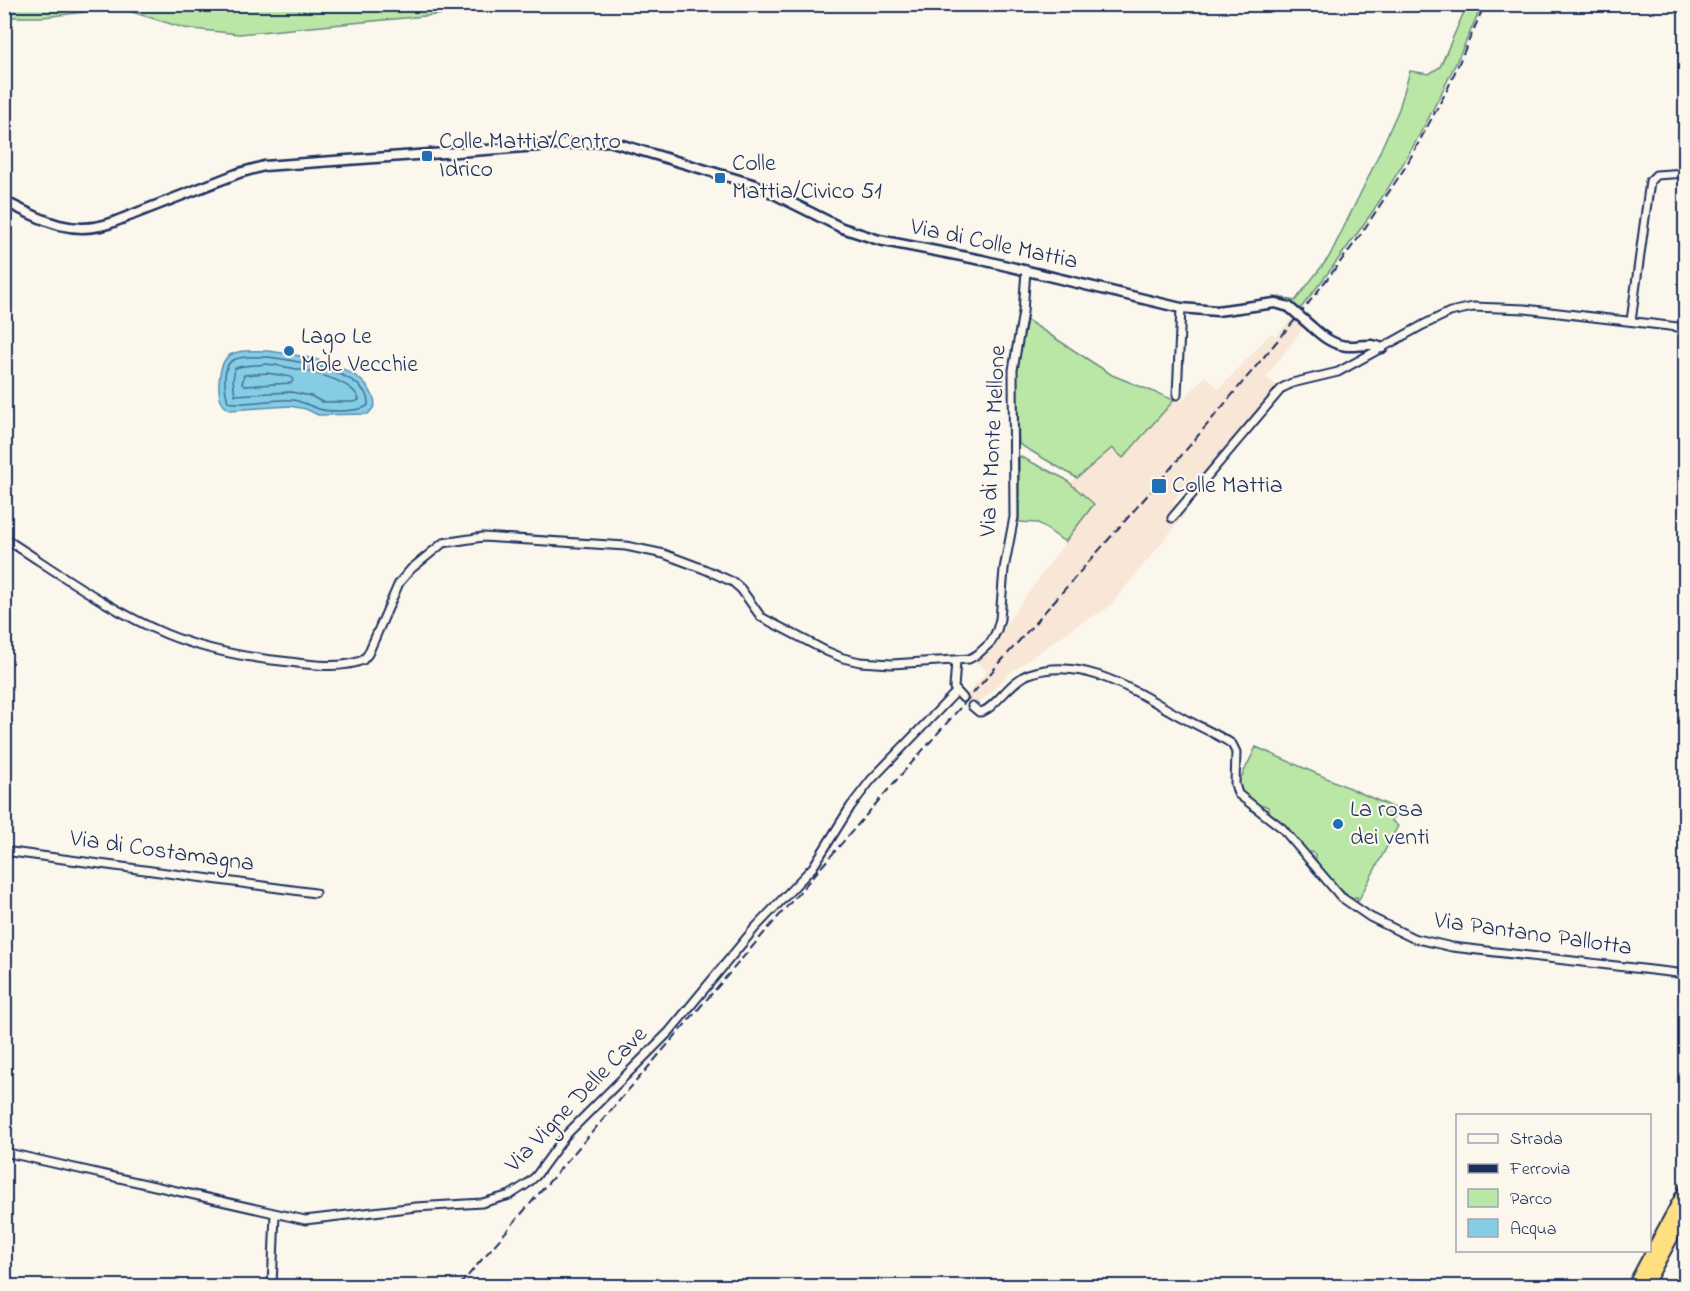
<svg xmlns="http://www.w3.org/2000/svg" width="1690" height="1291" viewBox="0 0 1690 1291" font-family="'Indie Flower',sans-serif">
	<rect width="100%" height="100%" fill="#fbf7ec"/>
	<filter id="ink" filterUnits="userSpaceOnUse"><feTurbulence type="fractalNoise" baseFrequency=".0167" numOctaves="2"/><feDisplacementMap in="SourceGraphic" scale="12" xChannelSelector="R" yChannelSelector="G"/><feConvolveMatrix kernelMatrix="1 2 1 2 8 2 1 2 1" color-interpolation-filters="sRGB"/></filter>
	<g filter="url(#ink)">
		<path fill="#f8e6d6" d="M 1293,317 L 1303,328 L 1266,377 L 1277,386 L 1194,485 L 1189,482 L 1173,501 L 1186,513 L 1108,608 L 1079,624 L 1007,675 L 983,700 L 973,705 L 965,697 L 987,671 L 974,660 L 997,636 L 1093,504 L 1070,483 L 1112,448 L 1123,458 L 1174,400 L 1182,401 L 1205,376 L 1219,389 L 1271,333 L 1276,336 Z"/>
		<g fill="#bae7a5" stroke="#6a8b82" stroke-width="1.5">
			<path d="M 5,4 L 476,4 L 476,11 L 239,34 L 184,28 L 119,8 L 43,17 L 11,17 Z"/>
			<path d="M 1467,5 L 1482,5 C 1452,75 1418,145 1375,208 C 1351,244 1324,278 1298,312 L 1279,297 L 1295,301 L 1329,257 L 1369,176 L 1399,109 L 1410,71 L 1429,74 L 1440,67 Z"/>
			<path d="M 1027,320 L 1112,375 L 1174,400 L 1123,458 L 1112,448 L 1077,478 L 1019,444 L 1016,368 Z"/>
			<path d="M 1019,456 L 1065,479 L 1094,504 L 1065,542 L 1038,523 L 1019,522 Z"/>
			<path d="M 1256,747 L 1397,809 L 1392,821 L 1398,826 L 1357,903 L 1357,897 L 1351,898 C 1338,887 1316,872 1315,854 L 1311,852 L 1309,854 L 1286,827 L 1268,811 L 1268,807 L 1264,805 L 1261,807 L 1243,797 L 1237,786 Z"/>
		</g>
		<path fill="#84cde5" stroke="#5a8eaf" stroke-width="1.5" d="M 268,351 C 299,355 357,363 372,394 C 377,403 375,407 368,414 L 318,415 L 306,409 L 290,406 L 230,410 C 227,408 224,407 223,404 C 216,394 218,362 230,355 C 240,349 257,351 268,351 Z"/>
		<g fill="none" stroke-linecap="round" stroke-linejoin="round">
			<g stroke="#456e94" stroke-width="1.5">
				<path d="M 268,357 C 292,360 371,372 368,405 C 362,412 328,412 319,409 C 310,406 303,402 293,400 C 278,398 237,406 228,402 C 225,392 221,366 233,360 C 243,355 258,357 268,357 Z"/>
				<path d="M 267,364 C 288,367 354,377 359,400 L 354,402 L 322,402 L 311,396 L 291,392 L 235,395 L 233,380 L 235,368 L 243,366 Z"/>
				<path d="M 267,373 L 291,377 L 293,381 L 291,383 L 245,386 L 242,384 L 244,375 Z"/>
			</g>
			<g stroke="#1b2f5e" stroke-width="11">
				<g id="minor">
					<path d="M 1631,321 L 1650,181 L 1656,175 L 1686,173"/>
					<path d="M 1177,395 L 1181,308"/>
					<path d="M 1172,518 L 1282,388 L 1292,383 L 1338,372 L 1423,325 L 1450,312 L 1473,307 L 1525,309 L 1686,328"/>
					<path d="M 4,538 C 56,571 109,610 166,634 C 205,650 248,658 290,662 C 312,665 342,669 363,660 L 368,654 L 399,583 L 411,569 L 443,543 L 483,537 L 626,546 L 664,554 L 704,569 L 733,582 L 741,589 L 761,617 L 826,651 L 843,658 L 860,662 L 892,664 L 969,659 L 978,654 L 991,642 L 997,630 L 1000,619 L 1004,569 L 1014,517 L 1013,370 L 1023,312 L 1026,270"/>
					<path d="M 956,661 L 954,688 L 963,698"/>
					<path d="M 972,706 L 979,712 C 993,712 1009,681 1029,674 C 1083,654 1139,694 1183,718 C 1200,727 1217,734 1232,744 L 1236,752 L 1235,784 L 1238,794 L 1282,828 L 1341,897 L 1370,917 L 1413,938 L 1452,947 L 1686,974"/>
					<path d="M 4,851 L 315,893"/>
					<path d="M 4,1152 L 305,1220 L 416,1207 L 482,1203 L 510,1195 L 527,1184 L 536,1176 L 566,1135 L 669,1032 L 754,929 L 813,867 L 851,806 L 871,780 L 956,692"/>
					<path d="M 272,1286 L 275,1214"/>
				</g>
			</g>
			<g stroke="#1b2f5e" stroke-width="13">
				<g id="tertiary">
					<path d="M 4,201 C 40,219 70,237 111,223 L 239,173 L 264,166 L 609,141 L 756,185 L 842,228 L 879,240 L 982,260 L 1181,308 L 1217,311 L 1275,303 L 1289,307"/>
					<path d="M 1312,327 C 1322,336 1333,345 1347,346 C 1359,347 1371,342 1382,348"/>
				</g>
			</g>
			<g stroke="#1b2f5e" stroke-width="16">
				<g id="motorway">
					<path d="M 1634,1286 L 1686,1189"/>
					<path d="M 1645,1286 L 1686,1211"/>
				</g>
			</g>
			<use href="#minor" stroke="#fbf7ec" stroke-width="7"/>
			<use href="#tertiary" stroke="#fbf7ec" stroke-width="8"/>
			<use href="#motorway" stroke="#ffdf80" stroke-width="12"/>
			<path stroke="#1b2f5e" stroke-width="2" stroke-dasharray="9 4.5" stroke-linecap="butt" d="M 459,1286 L 893,784 L 1160,481 L 1304,309 L 1357,240 L 1406,166 L 1447,90 L 1485,4"/>
			<g stroke="#1b2f5e" stroke-width="13" stroke-linecap="butt">
				<path id="tertiary-bridge" d="M 1289,307 L 1312,327"/>
			</g>
			<use href="#tertiary-bridge" stroke="#fbf7ec" stroke-width="8"/>
		</g>
	</g>
	<g fill="#1f6fb2" stroke="#fbf7ec" stroke-width="2">
		<rect x="421" y="150" width="12" height="12" rx="3"/>
		<rect x="714" y="172" width="12" height="12" rx="3"/>
		<circle cx="289" cy="351" r="6"/>
		<rect x="1151" y="478" width="16" height="16" rx="3"/>
		<circle cx="1338" cy="824" r="6"/>
	</g>
	<g text-anchor="middle" dominant-baseline="central" stroke-width="4.5" stroke-linejoin="round" paint-order="stroke">
		<g font-size="24" fill="#1b2f5e" stroke="#fbf7ec" text-anchor="start">
			<text x="439" y="142">Colle Mattia/Centro<tspan x="439" dy="28">Idrico</tspan></text>
			<text x="732" y="164">Colle<tspan x="732" dy="28">Mattia/Civico 51</tspan></text>
			<text x="301" y="337">Lago Le<tspan x="301" dy="28">Mole Vecchie</tspan></text>
			<text x="1172" y="486">Colle Mattia</text>
			<text x="1350" y="810">La rosa<tspan x="1350" dy="28">dei venti</tspan></text>
		</g>
		<g font-size="24" fill="#1b2f5e" stroke="#fbf7ec">
			<text transform="translate(994 245) rotate(12)">Via di Colle Mattia</text>
			<text transform="translate(994 441) rotate(-87)">Via di Monte Mellone</text>
			<text transform="translate(162 852) rotate(8)">Via di Costamagna</text>
			<text transform="translate(1533 935) rotate(8)">Via Pantano Pallotta</text>
			<text transform="translate(577 1100) rotate(-46)">Via Vigne Delle Cave</text>
		</g>
	</g>
	<rect width="1690" height="1291" fill="none" stroke="#fbf7ec" stroke-width="24"/>
	<rect x="12" y="12" width="1666" height="1267" fill="none" stroke="#1b2f5e" stroke-width="2" filter="url(#ink)"/>
	<rect x="1456" y="1114" width="195" height="138" fill="#fbf7ec" stroke="#a1a7b3" stroke-width="1.5"/>
	<rect x="1468" y="1134" width="30" height="9" fill="#fbf7ec" stroke="#a1a7b3" stroke-width="1.5"/>
	<text x="1510" y="1144" font-size="18" fill="#1b2f5e">Strada</text>
	<rect x="1468" y="1164" width="30" height="9" fill="#1b2f5e" stroke="#a1a7b3" stroke-width="1.5"/>
	<text x="1510" y="1174" font-size="18" fill="#1b2f5e">Ferrovia</text>
	<rect x="1468" y="1189" width="30" height="18" fill="#bae7a5" stroke="#a1a7b3" stroke-width="1.5"/>
	<text x="1510" y="1204" font-size="18" fill="#1b2f5e">Parco</text>
	<rect x="1468" y="1219" width="30" height="18" fill="#84cde5" stroke="#a1a7b3" stroke-width="1.5"/>
	<text x="1510" y="1234" font-size="18" fill="#1b2f5e">Acqua</text>
</svg>
